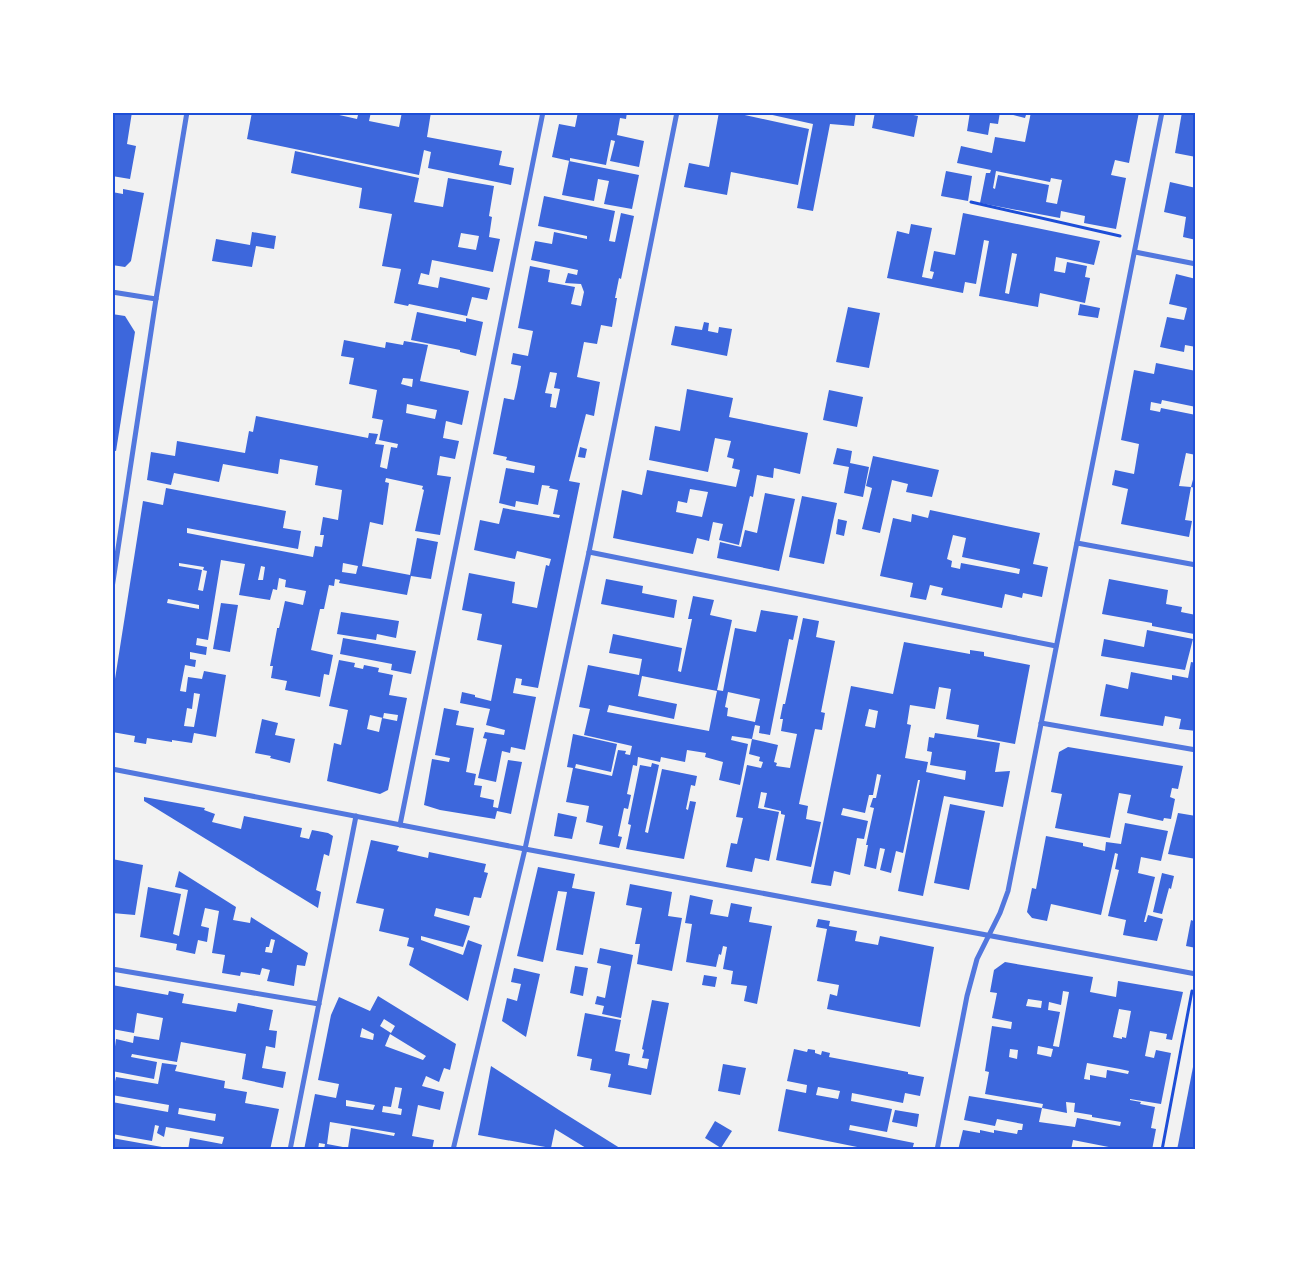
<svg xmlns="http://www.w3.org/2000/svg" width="1308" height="1262" viewBox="0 0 1308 1262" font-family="Arial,sans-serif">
	<rect width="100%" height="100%" fill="#f2f2f2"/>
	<g fill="#3d67dc" fill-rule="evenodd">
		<path d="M 112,112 L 132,112 L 127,144 L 136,146 L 130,179 L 112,176 Z"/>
		<path d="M 252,112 L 326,112 L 357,119 L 358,115 L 348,112 L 371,112 L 369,121 L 399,127 L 402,112 L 431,112 L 427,137 L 502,151 L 499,165 L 514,168 L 511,185 L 428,168 L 431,152 L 424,150 L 419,175 L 247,139 Z"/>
		<path d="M 578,112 L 627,112 L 626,119 L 620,118 L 617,135 L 644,141 L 639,167 L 610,161 L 615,141 L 611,140 L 606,165 L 570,158 L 570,161 L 552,157 L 559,124 L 575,127 Z"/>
		<path d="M 719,112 L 731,112 L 809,129 L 798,185 L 731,172 L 727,195 L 684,187 L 689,163 L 709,167 Z"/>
		<path d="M 768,112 L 856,112 L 854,126 L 830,124 L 813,211 L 797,208 L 813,124 L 768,114 Z"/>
		<path d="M 875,112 L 900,112 L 918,116 L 914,137 L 872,128 Z"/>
		<path d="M 970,112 L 1000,112 L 998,124 L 990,123 L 988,135 L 967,131 Z"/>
		<path d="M 1002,112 L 1027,112 L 1025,118 Z"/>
		<path d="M 1031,112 L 1059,112 L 1063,114 L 1063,112 L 1139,112 L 1129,163 L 1115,160 L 1111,175 L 1126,178 L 1116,229 L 1084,223 L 1085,216 L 1061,211 L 1060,218 L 980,203 L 986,173 L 990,173 L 991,170 L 957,163 L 961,146 L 992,153 L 995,137 L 1025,142 ZM 996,171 L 1050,182 L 1051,178 L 1062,180 L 1057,204 L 1046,202 L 1049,185 L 998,175 L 995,189 L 993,188 Z"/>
		<path d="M 1182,112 L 1196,112 L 1196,157 L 1175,153 Z"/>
		<path d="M 295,151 L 419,178 L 414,202 L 443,207 L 448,178 L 494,186 L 489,216 L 492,217 L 489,237 L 500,239 L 493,272 L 432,260 L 429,275 L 421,273 L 418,284 L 438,288 L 440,277 L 490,288 L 487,300 L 472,297 L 467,316 L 409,304 L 408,306 L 394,303 L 401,269 L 382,266 L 392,214 L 359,208 L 362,188 L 291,173 ZM 461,233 L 479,236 L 476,250 L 458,247 Z"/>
		<path d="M 569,161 L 639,175 L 632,209 L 604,204 L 609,181 L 598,179 L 594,201 L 562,195 Z"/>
		<path d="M 946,171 L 972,176 L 968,201 L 941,196 Z"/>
		<path d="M 1170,182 L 1196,188 L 1196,240 L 1183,237 L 1186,217 L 1164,212 Z"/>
		<path d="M 123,189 L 144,193 L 131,261 L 125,267 L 112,265 L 112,192 L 123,194 Z"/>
		<path d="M 544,196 L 615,211 L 609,241 L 615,242 L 621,213 L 634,216 L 621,279 L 619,278 L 615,298 L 617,298 L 612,327 L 601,325 L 597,344 L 584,342 L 577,377 L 600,382 L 594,416 L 586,414 L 569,481 L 580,483 L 538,688 L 521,685 L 522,679 L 516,678 L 513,693 L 536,697 L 525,750 L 511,747 L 510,753 L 502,751 L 496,782 L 478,778 L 487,739 L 483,738 L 485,732 L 504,735 L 505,730 L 486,725 L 490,709 L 460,703 L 462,692 L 475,695 L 475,697 L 491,701 L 502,645 L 477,640 L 482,614 L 462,610 L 469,573 L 515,582 L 512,603 L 537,608 L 546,565 L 549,566 L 551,559 L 517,551 L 515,559 L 474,550 L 480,520 L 499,524 L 503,508 L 559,518 L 560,515 L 553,514 L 558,490 L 549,488 L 550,486 L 542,485 L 538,505 L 516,501 L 515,507 L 499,503 L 506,468 L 534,473 L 535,466 L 506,460 L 507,457 L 493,454 L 504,398 L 514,400 L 517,387 L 521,366 L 511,364 L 513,353 L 528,356 L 533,331 L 518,328 L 530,266 L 550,270 L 548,282 L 575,287 L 571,304 L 581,306 L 584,292 L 581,284 L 565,283 L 568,273 L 577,275 L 578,270 L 531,260 L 535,241 L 552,244 L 554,232 L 587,239 L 587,236 L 538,226 ZM 550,372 L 557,373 L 554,388 L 560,389 L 556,408 L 550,407 L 552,394 L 545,393 Z"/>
		<path d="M 963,213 L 1100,241 L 1094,265 L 1056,257 L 1054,271 L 1065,273 L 1067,262 L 1087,266 L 1085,277 L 1090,278 L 1085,303 L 1040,293 L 1038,307 L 979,296 L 989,241 L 984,240 L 976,284 L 965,282 L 963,293 L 887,278 L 897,231 L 909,234 L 911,224 L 932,228 L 922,277 L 932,279 L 934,272 L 930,271 L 934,251 L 955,255 ZM 1012,253 L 1017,254 L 1009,294 L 1005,293 Z"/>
		<path d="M 252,232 L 276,236 L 274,249 L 256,246 L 252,267 L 212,261 L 216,239 L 250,245 Z"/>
		<path d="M 1176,274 L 1196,279 L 1196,347 L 1185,345 L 1184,352 L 1160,347 L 1167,317 L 1184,320 L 1187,308 L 1169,304 Z"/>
		<path d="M 1080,304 L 1100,308 L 1098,318 L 1078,315 Z"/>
		<path d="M 848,307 L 880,313 L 869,368 L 836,362 Z"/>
		<path d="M 417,312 L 466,322 L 466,318 L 483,322 L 476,356 L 460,352 L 460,350 L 411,340 Z"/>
		<path d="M 112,314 L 125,316 L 135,332 L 116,451 L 112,450 Z"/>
		<path d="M 704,322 L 709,323 L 708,331 L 718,333 L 719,327 L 732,329 L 727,356 L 671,345 L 675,326 L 702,330 Z"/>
		<path d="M 344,340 L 385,348 L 386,342 L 403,345 L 404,341 L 428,345 L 420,381 L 469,391 L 462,425 L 446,421 L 443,438 L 459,441 L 455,459 L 440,456 L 437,475 L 451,477 L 440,535 L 415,531 L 424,490 L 422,489 L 423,486 L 386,478 L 385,482 L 389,483 L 383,525 L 370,522 L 362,566 L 410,575 L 417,538 L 438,542 L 431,579 L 411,576 L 407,595 L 339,583 L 340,580 L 335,579 L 334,586 L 329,585 L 324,609 L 320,609 L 311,650 L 333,655 L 329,675 L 324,674 L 320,697 L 285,690 L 287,681 L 271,678 L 273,666 L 270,666 L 277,629 L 277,628 L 279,628 L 285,601 L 303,605 L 306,591 L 285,587 L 286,580 L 279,578 L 277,590 L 273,589 L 270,600 L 239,595 L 245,564 L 221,560 L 208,640 L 197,638 L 196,645 L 207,647 L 206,655 L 190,652 L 190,659 L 196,660 L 195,667 L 185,665 L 180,691 L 186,692 L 188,677 L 202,679 L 204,671 L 226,675 L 216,737 L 194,733 L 192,743 L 172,740 L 172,742 L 147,738 L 146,744 L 134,742 L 135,736 L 112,732 L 112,698 L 143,501 L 163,505 L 166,488 L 286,511 L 283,528 L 301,531 L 298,549 L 187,528 L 187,533 L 313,557 L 315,546 L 322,547 L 324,535 L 320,535 L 323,517 L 338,520 L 342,490 L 315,485 L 318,466 L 280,459 L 278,474 L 223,464 L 219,482 L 174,473 L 171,485 L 147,480 L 151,452 L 175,456 L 177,441 L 245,453 L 249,431 L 253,432 L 256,416 L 368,438 L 369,433 L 378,434 L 375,444 L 384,445 L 380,467 L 387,469 L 391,447 L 397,448 L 398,444 L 379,440 L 383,420 L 372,418 L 377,390 L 349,384 L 354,358 L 341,356 ZM 403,378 L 413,379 L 412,387 L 401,384 ZM 407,404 L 437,410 L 435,419 L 406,413 ZM 179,563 L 204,567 L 203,570 L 207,571 L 203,591 L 198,590 L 202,570 L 179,566 ZM 343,563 L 358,566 L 356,574 L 342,572 ZM 261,566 L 265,567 L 263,580 L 258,580 ZM 168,599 L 199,605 L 199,609 L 167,603 ZM 194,693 L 200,694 L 194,727 L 184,726 L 187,708 L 192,709 Z"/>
		<path d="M 1156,363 L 1196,371 L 1196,407 L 1162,400 L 1161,404 L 1151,402 L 1150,410 L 1160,412 L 1161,408 L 1196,415 L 1196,455 L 1186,453 L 1179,486 L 1191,487 L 1185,520 L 1192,521 L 1189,537 L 1121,524 L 1128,489 L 1112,485 L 1115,470 L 1134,474 L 1139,444 L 1121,440 L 1134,370 L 1154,374 Z"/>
		<path d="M 687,389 L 733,398 L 729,417 L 808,433 L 800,474 L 774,468 L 773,478 L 757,475 L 753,497 L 750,496 L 739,545 L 719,540 L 723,524 L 713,522 L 709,541 L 697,538 L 693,554 L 613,538 L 622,490 L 642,495 L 647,470 L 736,487 L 740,470 L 732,468 L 734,459 L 727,457 L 731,441 L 715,438 L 708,472 L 649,460 L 655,426 L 680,431 ZM 690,489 L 708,492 L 702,517 L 676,512 L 678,501 L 687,503 Z"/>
		<path d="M 829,390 L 863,397 L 857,427 L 823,420 Z"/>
		<path d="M 580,447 L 587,449 L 585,458 L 578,457 Z"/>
		<path d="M 837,448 L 852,451 L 850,463 L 869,467 L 863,497 L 844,493 L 849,467 L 833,464 Z"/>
		<path d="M 873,456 L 939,470 L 932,497 L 906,492 L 908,484 L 892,480 L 880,533 L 862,529 L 872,488 L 866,486 Z"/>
		<path d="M 1195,472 L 1196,472 L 1196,488 L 1191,487 Z"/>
		<path d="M 765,493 L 795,499 L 779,571 L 717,558 L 720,542 L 741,547 L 745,530 L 757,533 Z"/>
		<path d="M 802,496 L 837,503 L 824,564 L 789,557 Z"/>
		<path d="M 930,510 L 1040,533 L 1033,564 L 1048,567 L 1042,597 L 1023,593 L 1022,598 L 1005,594 L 1002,608 L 941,595 L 943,588 L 930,585 L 926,600 L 910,597 L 913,583 L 880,576 L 893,518 L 911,522 L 912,514 L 928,518 ZM 953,535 L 966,538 L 962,557 L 1020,569 L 1019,574 L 961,563 L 960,569 L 951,567 L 952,561 L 947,559 Z"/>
		<path d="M 838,519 L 847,521 L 844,536 L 836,534 Z"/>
		<path d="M 606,579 L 643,586 L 642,593 L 677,600 L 674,618 L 601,604 Z"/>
		<path d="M 1109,579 L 1168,590 L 1166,604 L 1182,607 L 1181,612 L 1196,615 L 1194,634 L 1152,626 L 1152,623 L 1102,614 Z"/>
		<path d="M 693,596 L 714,600 L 710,615 L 732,620 L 717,690 L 723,691 L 735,628 L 756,632 L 761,610 L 798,616 L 793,640 L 789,639 L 770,735 L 759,733 L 760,726 L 755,725 L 752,739 L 778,745 L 774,762 L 777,763 L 776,766 L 790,768 L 797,734 L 781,731 L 783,719 L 780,719 L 783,704 L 785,704 L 803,618 L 819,621 L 816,637 L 835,641 L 821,712 L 825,713 L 822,730 L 815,729 L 799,804 L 808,806 L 806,819 L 821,822 L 811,867 L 776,860 L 785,815 L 781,814 L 781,811 L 764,807 L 767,793 L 761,792 L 758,808 L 779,812 L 769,861 L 755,858 L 752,872 L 726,867 L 731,843 L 737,844 L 743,818 L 736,817 L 747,765 L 761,768 L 763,762 L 759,761 L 760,757 L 749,754 L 752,739 L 732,736 L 731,740 L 748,744 L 740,785 L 719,780 L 723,762 L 705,757 L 706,753 L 687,750 L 685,762 L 661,757 L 660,762 L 638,757 L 637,766 L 633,765 L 627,794 L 631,795 L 628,809 L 624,808 L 618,836 L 622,837 L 619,848 L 599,844 L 603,826 L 586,822 L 589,806 L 566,802 L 573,768 L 567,767 L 573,734 L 617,744 L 611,772 L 576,764 L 575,768 L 612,776 L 618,750 L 626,751 L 625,754 L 630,755 L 632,746 L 584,735 L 590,709 L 579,707 L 588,665 L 639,675 L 642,659 L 609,653 L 613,634 L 682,648 L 678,671 L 681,672 L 692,619 L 688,619 ZM 642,676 L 717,691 L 709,731 L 607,712 L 609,705 L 674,719 L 677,704 L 638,696 ZM 728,692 L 760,699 L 755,722 L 727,716 L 728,708 L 725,707 Z"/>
		<path d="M 221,603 L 238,605 L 230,652 L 213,649 Z"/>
		<path d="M 341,612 L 399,621 L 396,638 L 377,634 L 376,640 L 337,634 Z"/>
		<path d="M 1147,630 L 1193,639 L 1185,670 L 1101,656 L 1104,639 L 1144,647 Z"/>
		<path d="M 343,638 L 416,651 L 411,674 L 391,670 L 392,664 L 340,654 Z"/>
		<path d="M 904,642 L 970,654 L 970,650 L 984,652 L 984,656 L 1030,665 L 1015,744 L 977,737 L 979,725 L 946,719 L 951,689 L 939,687 L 935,709 L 910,705 L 907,724 L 911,725 L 905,758 L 928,762 L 926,772 L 965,780 L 966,771 L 930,765 L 932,752 L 927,751 L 929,737 L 934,738 L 935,733 L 1000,743 L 995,772 L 1010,771 L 1003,807 L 944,796 L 923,896 L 898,891 L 920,780 L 918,780 L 903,853 L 896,851 L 891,873 L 880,870 L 885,849 L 880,848 L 876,869 L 864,866 L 868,845 L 866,845 L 874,808 L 870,807 L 873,798 L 876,798 L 881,775 L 877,774 L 873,795 L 869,795 L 865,813 L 843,808 L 841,815 L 868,821 L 864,839 L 857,838 L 850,875 L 834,871 L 831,886 L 811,883 L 851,686 L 893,694 ZM 869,709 L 878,711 L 875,728 L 865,726 Z"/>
		<path d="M 339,660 L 355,663 L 354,667 L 363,669 L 364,665 L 379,668 L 378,672 L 393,675 L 389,695 L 407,698 L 388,790 L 380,794 L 327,781 L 334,743 L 341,745 L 348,710 L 329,706 ZM 384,713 L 398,715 L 397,721 L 382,718 L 379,732 L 367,729 L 370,715 L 383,718 Z"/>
		<path d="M 1191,662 L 1196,663 L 1196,731 L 1179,729 L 1181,719 L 1165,716 L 1163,726 L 1100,716 L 1106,684 L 1128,689 L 1131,672 L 1172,680 L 1172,675 L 1188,678 Z"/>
		<path d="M 444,708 L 459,711 L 456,725 L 474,728 L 466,772 L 476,774 L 474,785 L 482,786 L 480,797 L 494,800 L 493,807 L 498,808 L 508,760 L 522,762 L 511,814 L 497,811 L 495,819 L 440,810 L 424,805 L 432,759 L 449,762 L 450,758 L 435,755 Z"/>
		<path d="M 262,719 L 278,723 L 275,735 L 295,739 L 290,763 L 270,758 L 271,756 L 255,753 Z"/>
		<path d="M 1068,747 L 1183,766 L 1178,789 L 1172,788 L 1170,797 L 1175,799 L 1171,819 L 1164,818 L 1163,821 L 1127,813 L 1131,795 L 1119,793 L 1110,838 L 1055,828 L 1062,794 L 1051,792 L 1059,752 Z"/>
		<path d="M 652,763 L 659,765 L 645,832 L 648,833 L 662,769 L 697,776 L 695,786 L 691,785 L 686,809 L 688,810 L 690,801 L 696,802 L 684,859 L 626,849 L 631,825 L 628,824 L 640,765 L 651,767 Z"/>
		<path d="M 144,797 L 205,808 L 204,810 L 215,814 L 212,822 L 241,829 L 244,816 L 302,828 L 300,837 L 309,839 L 312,830 L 328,833 L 333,836 L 329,856 L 324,854 L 316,890 L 321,892 L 318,908 L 144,801 Z"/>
		<path d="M 950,804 L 985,811 L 969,890 L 934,883 Z"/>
		<path d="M 558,813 L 577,817 L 572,839 L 554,836 Z"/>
		<path d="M 1178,813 L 1196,816 L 1196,859 L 1168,854 Z"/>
		<path d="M 1125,823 L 1168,831 L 1161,861 L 1141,857 L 1138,873 L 1155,877 L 1144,922 L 1146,922 L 1148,915 L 1163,919 L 1157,941 L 1123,935 L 1126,920 L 1108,916 L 1119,870 L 1115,869 L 1118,854 L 1115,853 L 1101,915 L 1051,904 L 1047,921 L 1032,918 L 1027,912 L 1032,888 L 1036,889 L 1046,836 L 1083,843 L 1083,846 L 1105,851 L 1106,842 L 1121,844 Z"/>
		<path d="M 371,840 L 399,846 L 397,851 L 428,858 L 429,852 L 486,864 L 484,872 L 488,873 L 481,898 L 474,897 L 469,916 L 436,908 L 434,916 L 470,926 L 463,947 L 421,936 L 421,940 L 463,955 L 468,940 L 482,945 L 468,1001 L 409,965 L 414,948 L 407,946 L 409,938 L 379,931 L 384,909 L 356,903 Z"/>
		<path d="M 112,859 L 143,865 L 135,915 L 112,913 Z"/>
		<path d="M 538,867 L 575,874 L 572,888 L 595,892 L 583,955 L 556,950 L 567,892 L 558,891 L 543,962 L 517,956 Z"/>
		<path d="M 179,871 L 236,907 L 233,920 L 250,923 L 251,917 L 308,953 L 305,966 L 297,965 L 294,986 L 267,981 L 270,970 L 262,968 L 260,975 L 241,972 L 240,976 L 222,973 L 225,955 L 212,953 L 219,911 L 205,908 L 201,926 L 209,928 L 207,942 L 198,940 L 195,954 L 176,950 L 177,944 L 140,937 L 148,887 L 181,894 L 173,934 L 179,936 L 188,890 L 175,887 ZM 271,939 L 275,940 L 272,953 L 265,952 L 266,947 L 269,947 Z"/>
		<path d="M 1162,873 L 1174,876 L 1171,889 L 1169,888 L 1162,914 L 1153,912 Z"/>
		<path d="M 630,884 L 672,892 L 668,916 L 682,918 L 672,971 L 637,964 L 640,944 L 635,944 L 642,908 L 626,905 Z"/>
		<path d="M 690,895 L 713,900 L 710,914 L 728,917 L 731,903 L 752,907 L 749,922 L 772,926 L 757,1004 L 744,1001 L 747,986 L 731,984 L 733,971 L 723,969 L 727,947 L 723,946 L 721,955 L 719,954 L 716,967 L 686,962 L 692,924 L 685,923 Z"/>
		<path d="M 818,919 L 830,921 L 829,926 L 857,931 L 855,941 L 878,945 L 880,936 L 934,947 L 920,1027 L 827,1009 L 830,994 L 837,996 L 839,985 L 817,981 L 827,929 L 816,927 Z"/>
		<path d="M 1191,920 L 1196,922 L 1196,948 L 1186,946 Z"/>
		<path d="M 600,948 L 633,955 L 621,1018 L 602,1014 L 604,1006 L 595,1004 L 597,996 L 605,998 L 611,966 L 597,963 Z"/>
		<path d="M 1005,962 L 1093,977 L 1090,992 L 1116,997 L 1118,981 L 1183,992 L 1172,1040 L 1166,1039 L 1167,1034 L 1150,1031 L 1145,1056 L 1154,1058 L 1156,1050 L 1171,1053 L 1161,1104 L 1130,1099 L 1130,1100 L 1141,1102 L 1140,1104 L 1155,1107 L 1151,1128 L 1156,1129 L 1152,1150 L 1124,1150 L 1073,1140 L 1071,1150 L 958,1150 L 963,1130 L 980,1133 L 980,1130 L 994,1133 L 994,1130 L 1017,1134 L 1018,1130 L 1022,1130 L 1023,1124 L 997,1119 L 995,1126 L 964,1120 L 969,1096 L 1042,1108 L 1043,1104 L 985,1094 L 989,1072 L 985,1071 L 992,1026 L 1011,1029 L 1012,1022 L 992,1018 L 997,993 L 990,992 L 994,970 ZM 1063,991 L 1069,992 L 1059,1047 L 1053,1046 L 1060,1012 L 1048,1010 L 1049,1002 L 1061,1005 ZM 1028,999 L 1042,1001 L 1041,1008 L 1026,1006 ZM 1119,1009 L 1131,1011 L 1126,1038 L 1122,1037 L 1122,1039 L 1113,1037 ZM 1038,1046 L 1053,1049 L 1051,1057 L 1037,1054 ZM 1010,1049 L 1018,1050 L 1017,1059 L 1009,1057 ZM 1087,1063 L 1120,1069 L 1129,1071 L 1128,1074 L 1107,1070 L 1106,1078 L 1090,1075 L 1090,1080 L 1084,1079 ZM 1066,1102 L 1075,1103 L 1074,1112 L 1092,1115 L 1092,1117 L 1121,1122 L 1120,1126 L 1077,1118 L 1075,1127 L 1039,1122 L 1042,1108 L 1067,1113 Z"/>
		<path d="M 575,966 L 588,968 L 583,996 L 570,993 Z"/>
		<path d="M 514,968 L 540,974 L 526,1037 L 502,1021 L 507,998 L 517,1001 L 521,984 L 511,982 Z"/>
		<path d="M 704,975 L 717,977 L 715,987 L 702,985 Z"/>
		<path d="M 112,985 L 168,995 L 169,991 L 184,994 L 182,1003 L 236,1012 L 238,1003 L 273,1010 L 269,1030 L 277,1031 L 275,1048 L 266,1046 L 262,1068 L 286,1072 L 283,1088 L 242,1079 L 246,1054 L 181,1042 L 177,1062 L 132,1054 L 131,1057 L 157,1062 L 154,1079 L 112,1071 L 112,1054 L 114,1054 L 116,1039 L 133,1043 L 134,1036 L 159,1040 L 163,1018 L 137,1013 L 134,1033 L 112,1029 Z"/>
		<path d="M 378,996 L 456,1044 L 450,1070 L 444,1068 L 439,1082 L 426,1076 L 422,1086 L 444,1092 L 440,1110 L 418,1105 L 412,1136 L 434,1140 L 432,1150 L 324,1150 L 325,1144 L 319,1143 L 318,1150 L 304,1150 L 315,1094 L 336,1098 L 339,1084 L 318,1080 L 331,1015 L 339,997 L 370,1011 ZM 384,1019 L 395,1026 L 391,1033 L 380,1026 ZM 362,1028 L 374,1034 L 373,1040 L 360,1037 ZM 390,1034 L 426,1056 L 423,1060 L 385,1046 ZM 395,1087 L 402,1088 L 398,1108 L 402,1109 L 401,1115 L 382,1112 L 383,1106 L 391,1107 ZM 346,1100 L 375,1105 L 373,1110 L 346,1106 ZM 330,1122 L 395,1133 L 394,1136 L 351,1128 L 348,1148 L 327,1144 Z"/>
		<path d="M 652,1000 L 669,1003 L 651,1095 L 608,1087 L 611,1074 L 590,1070 L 592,1059 L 577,1056 L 585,1013 L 621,1020 L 615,1051 L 630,1054 L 628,1065 L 647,1069 L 649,1059 L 642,1058 L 644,1050 L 642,1049 Z"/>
		<path d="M 794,1049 L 807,1052 L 808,1049 L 815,1050 L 815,1053 L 821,1055 L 822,1051 L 830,1053 L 829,1057 L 908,1072 L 908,1074 L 924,1077 L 920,1096 L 905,1093 L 903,1103 L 852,1093 L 851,1101 L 892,1109 L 887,1132 L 850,1125 L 849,1130 L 914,1143 L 912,1150 L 872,1150 L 778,1131 L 786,1089 L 806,1093 L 807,1085 L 787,1081 ZM 818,1087 L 840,1091 L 838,1099 L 816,1095 Z"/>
		<path d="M 162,1063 L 177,1065 L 175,1071 L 225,1081 L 224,1088 L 247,1092 L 245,1103 L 279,1109 L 270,1150 L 247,1148 L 247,1150 L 188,1150 L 190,1138 L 222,1144 L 224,1137 L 166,1127 L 164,1137 L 157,1133 L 159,1126 L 155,1125 L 152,1141 L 112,1134 L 112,1102 L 168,1112 L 169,1105 L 112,1095 L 116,1077 L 158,1084 ZM 179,1108 L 216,1114 L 215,1121 L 178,1114 Z"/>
		<path d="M 723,1064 L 746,1068 L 740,1095 L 718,1091 Z"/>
		<path d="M 491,1066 L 559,1110 L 623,1150 L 586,1150 L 586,1148 L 555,1129 L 551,1148 L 478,1135 Z"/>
		<path d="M 1193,1067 L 1196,1068 L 1196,1150 L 1177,1150 Z"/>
		<path d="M 895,1110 L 919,1114 L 917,1127 L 892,1122 Z"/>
		<path d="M 715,1121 L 732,1131 L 721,1148 L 705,1138 Z"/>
		<path d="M 112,1138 L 162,1147 L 162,1150 L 112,1150 Z"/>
	</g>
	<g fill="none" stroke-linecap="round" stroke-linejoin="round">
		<g stroke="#1d4ed8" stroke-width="3">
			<path d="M 971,202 L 1120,236"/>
			<path d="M 1162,1150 L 1192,991"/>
		</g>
		<g stroke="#5277de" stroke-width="5">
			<path d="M 1135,252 L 1196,264"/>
			<path d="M 112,292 L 156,299"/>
			<path d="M 1077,543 L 1196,565"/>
			<path d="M 589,552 L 1056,646"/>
			<path d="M 112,588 L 156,299 L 187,112"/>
			<path d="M 1041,723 L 1196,750"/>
			<path d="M 112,769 L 525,849 L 1196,974"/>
			<path d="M 400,825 L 543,112"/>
			<path d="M 112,969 L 319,1004"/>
			<path d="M 290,1150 L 356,816"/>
			<path d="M 453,1150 L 525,849 L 589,552 L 677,112"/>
			<path d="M 937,1150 L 967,996 L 977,959 L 1000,913 L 1008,891 L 1162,112"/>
		</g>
	</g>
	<rect width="1308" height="1262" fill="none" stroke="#ffffff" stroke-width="228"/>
	<rect x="114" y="114" width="1080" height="1034" fill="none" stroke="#1d4ed8" stroke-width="2"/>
</svg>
